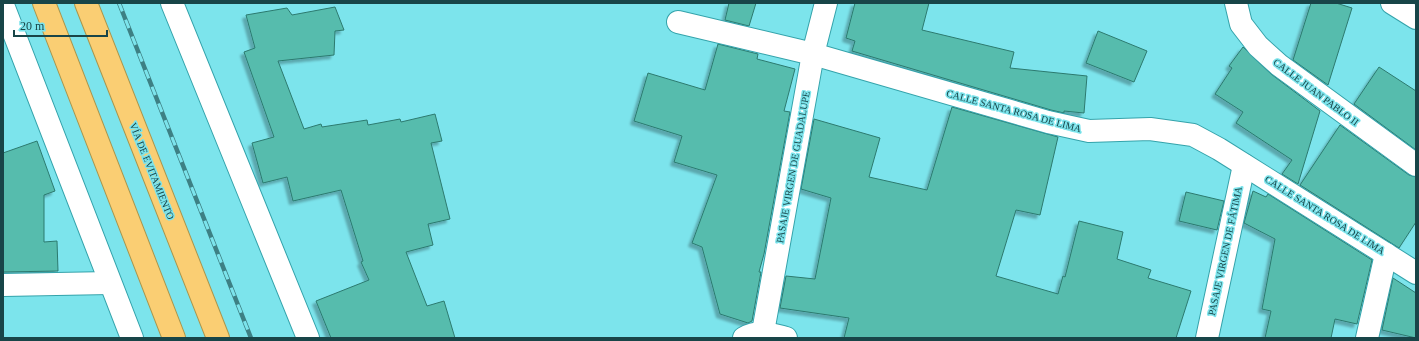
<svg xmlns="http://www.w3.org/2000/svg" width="1419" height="341" viewBox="0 0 1419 341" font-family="Georgia,serif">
	<defs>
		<filter id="shadow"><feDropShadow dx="-3.5" dy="3.5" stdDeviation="1" flood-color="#0004"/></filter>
	</defs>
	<rect width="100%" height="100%" fill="#7ce4ec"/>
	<g fill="#57bcad" stroke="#2c7a6f" filter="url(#shadow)">
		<path d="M 729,3 L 756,3 L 749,26 L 725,20 Z"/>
		<path d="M 855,3 L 929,3 L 922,30 L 1014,52 L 1010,68 L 1087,76 L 1084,113 L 1064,111 L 1064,113 L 1051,110 L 852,51 L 855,41 L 846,38 Z"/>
		<path d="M 1311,3 L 1336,3 L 1352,8 L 1328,85 L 1293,60 Z"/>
		<path d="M 335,7 L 344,30 L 335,31 L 334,55 L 278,61 L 304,129 L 321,124 L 322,127 L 367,120 L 368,125 L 400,119 L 401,122 L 435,114 L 442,141 L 431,143 L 450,219 L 428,224 L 433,245 L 406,252 L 427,306 L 444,301 L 455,338 L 331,338 L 316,301 L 369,280 L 361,262 L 363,261 L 341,190 L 293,201 L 287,177 L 263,183 L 252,143 L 274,137 L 244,52 L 255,48 L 246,15 L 287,8 L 292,15 Z"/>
		<path d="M 1098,31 L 1147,51 L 1134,82 L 1086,63 Z"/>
		<path d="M 718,44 L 758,54 L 757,59 L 795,69 L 784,111 L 790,112 L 764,254 L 759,272 L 761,272 L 752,321 L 748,323 L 720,314 L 702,247 L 692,243 L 717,175 L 674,162 L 682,136 L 634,121 L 648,73 L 705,90 Z"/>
		<path d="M 1243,47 L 1271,74 L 1320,111 L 1298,184 L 1282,174 L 1292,160 L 1236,123 L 1243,112 L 1215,94 L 1232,68 L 1229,66 Z"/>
		<path d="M 1379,67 L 1416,91 L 1416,150 L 1354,104 Z"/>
		<path d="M 952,107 L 1058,137 L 1040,215 L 1016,210 L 996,276 L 1058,294 L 1063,276 L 1065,277 L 1079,221 L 1123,232 L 1117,259 L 1151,270 L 1148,278 L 1191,291 L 1176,338 L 844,338 L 849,318 L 780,308 L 786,276 L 815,279 L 831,198 L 801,189 L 814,119 L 880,138 L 869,177 L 927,190 Z"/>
		<path d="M 1340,125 L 1409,175 L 1416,177 L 1416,222 L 1399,248 L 1300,185 Z"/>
		<path d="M 37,141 L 55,191 L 44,195 L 44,242 L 57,241 L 58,271 L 3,272 L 3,153 Z"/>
		<path d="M 1253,191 L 1266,197 L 1268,194 L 1372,260 L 1357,324 L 1335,319 L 1331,338 L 1265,338 L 1271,311 L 1262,309 L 1275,239 L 1244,223 Z"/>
		<path d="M 1186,192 L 1224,201 L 1217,230 L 1179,221 Z"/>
		<path d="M 1393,278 L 1416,293 L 1416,338 L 1382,330 Z"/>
	</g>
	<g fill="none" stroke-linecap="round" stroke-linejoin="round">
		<g stroke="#34a3ab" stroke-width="24">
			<g id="minor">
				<path d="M 172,3 L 308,338"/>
				<path d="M 1236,3 L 1241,24 L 1258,46 L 1279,65 L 1416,165"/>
				<path d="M 1392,3 L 1416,18"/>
				<path d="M 3,5 L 132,338"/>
				<path d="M 678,22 L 813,54 L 1048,122 L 1089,131 L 1150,129 L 1193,135 L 1219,149 L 1416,273"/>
				<path d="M 3,285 L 110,283"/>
				<path d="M 763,332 L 813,54 L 826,3"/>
				<path d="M 744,338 C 759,329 771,334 786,338"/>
				<path d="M 1207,338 L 1244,165"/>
				<path d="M 1367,338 L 1386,254"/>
			</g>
		</g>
		<g stroke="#aa964d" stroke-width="24">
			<g id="trunk">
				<path d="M 44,3 L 174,338"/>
				<path d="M 86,3 L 218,338"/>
			</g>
		</g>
		<use href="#minor" stroke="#fff" stroke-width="22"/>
		<use href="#trunk" stroke="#face73" stroke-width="22"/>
		<g stroke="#3d8084" stroke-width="4.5">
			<path id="rail" d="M 119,3 L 251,338"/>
		</g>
		<use href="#rail" stroke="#7ce4ec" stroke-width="3" stroke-dasharray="9" stroke-linecap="butt"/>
	</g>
	<g text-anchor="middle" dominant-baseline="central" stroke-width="3" stroke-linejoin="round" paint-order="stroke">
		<g font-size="10" fill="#184548" stroke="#7ce4ec">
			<text transform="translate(1316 92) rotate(37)">CALLE JUAN PABLO II</text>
			<text transform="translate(1014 111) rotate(15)">CALLE SANTA ROSA DE LIMA</text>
			<text transform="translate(793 167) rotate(-80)">PASAJE VIRGEN DE GUADALUPE</text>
			<text transform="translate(152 171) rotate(68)">VÍA DE EVITAMIENTO</text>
			<text transform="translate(1325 215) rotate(32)">CALLE SANTA ROSA DE LIMA</text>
			<text transform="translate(1225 251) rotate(-78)">PASAJE VIRGEN DE FÁTIMA</text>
		</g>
	</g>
	<rect width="1419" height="341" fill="none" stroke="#184548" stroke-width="8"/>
	<path d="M14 30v6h93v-6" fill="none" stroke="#184548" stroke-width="2"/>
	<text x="20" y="30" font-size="12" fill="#184548" stroke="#7ce4ec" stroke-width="3" paint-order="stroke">20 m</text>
</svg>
